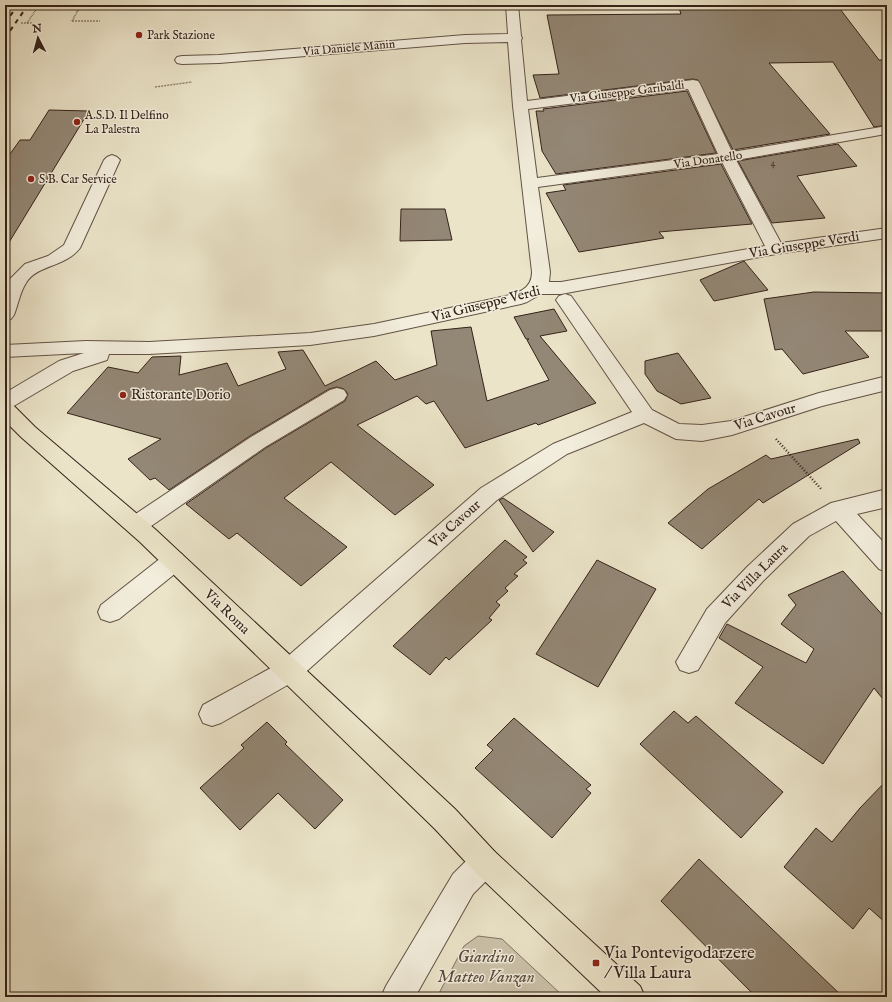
<svg xmlns="http://www.w3.org/2000/svg" width="892" height="1002" viewBox="0 0 892 1002" font-family="'IM FELL English',serif">
	<rect width="100%" height="100%" fill="#ebe4c9"/>
	<filter id="stains"><feTurbulence type="fractalNoise" baseFrequency=".005" numOctaves="4"/><feColorMatrix values="0 0 0 0 .2 0 0 0 0 .09 0 0 0 0 .02 0 0 0 .5 -.17"/></filter>
	<radialGradient id="worn" r=".72"><stop offset=".6" stop-color="#630" stop-opacity="0"/><stop offset="1" stop-color="#630" stop-opacity=".3"/></radialGradient>
	<path fill="#ccc3ab" stroke="#807262" d="M 478,936 L 502,939 L 564,997 L 437,997 L 464,946 Z"/>
	<g fill="#938775" stroke="#342219">
		<path d="M 678,5 L 837,5 L 879,60 L 887,60 L 887,125 L 874,127 L 833,62 L 769,63 L 830,134 L 733,150 L 698,80 L 693,79 L 540,98 L 533,75 L 559,74 L 547,15 L 681,14 Z"/>
		<path d="M 687,91 L 716,153 L 556,174 L 542,151 L 536,111 L 544,111 L 543,109 Z"/>
		<path d="M 49,110 L 89,111 L 5,249 L 5,161 L 20,140 L 30,140 Z"/>
		<path d="M 838,144 L 857,166 L 797,176 L 825,218 L 772,223 L 738,161 Z"/>
		<path d="M 721,164 L 752,224 L 659,232 L 664,238 L 579,252 L 546,193 L 566,190 L 563,185 Z"/>
		<path d="M 401,209 L 445,209 L 452,240 L 400,241 Z"/>
		<path d="M 744,261 L 768,290 L 714,301 L 700,280 Z"/>
		<path d="M 814,292 L 887,293 L 887,331 L 845,331 L 869,357 L 803,374 L 782,349 L 775,350 L 764,299 Z"/>
		<path d="M 554,309 L 567,331 L 540,336 L 596,403 L 538,425 L 536,423 L 465,448 L 434,401 L 426,404 L 417,396 L 357,425 L 434,485 L 395,515 L 331,462 L 284,498 L 347,547 L 301,586 L 237,533 L 229,539 L 186,504 L 266,448 L 345,401 L 348,394 L 344,389 L 337,387 L 329,389 L 250,436 L 169,490 L 155,478 L 150,480 L 128,459 L 161,439 L 67,413 L 108,367 L 138,373 L 152,357 L 181,356 L 179,375 L 227,363 L 238,386 L 286,369 L 278,352 L 303,350 L 325,386 L 376,361 L 395,380 L 437,365 L 431,331 L 471,327 L 487,401 L 549,380 L 527,340 L 529,339 L 526,339 L 514,317 Z"/>
		<path d="M 678,353 L 711,398 L 681,404 L 657,391 L 645,374 L 645,361 Z"/>
		<path d="M 858,439 L 860,443 L 763,503 L 759,499 L 702,549 L 668,523 L 708,489 L 766,455 L 771,459 Z"/>
		<path d="M 503,498 L 554,532 L 533,552 L 499,500 Z"/>
		<path d="M 505,540 L 527,557 L 523,560 L 527,563 L 514,574 L 518,576 L 505,588 L 508,591 L 496,602 L 500,605 L 489,618 L 492,620 L 449,660 L 446,657 L 430,675 L 393,646 Z"/>
		<path d="M 597,560 L 656,589 L 598,687 L 536,654 Z"/>
		<path d="M 843,571 L 887,620 L 887,704 L 874,688 L 823,764 L 735,703 L 763,667 L 719,638 L 727,624 L 806,663 L 814,649 L 781,624 L 796,605 L 788,595 Z"/>
		<path d="M 674,711 L 688,723 L 696,716 L 783,792 L 741,838 L 640,744 Z"/>
		<path d="M 514,718 L 591,785 L 586,789 L 591,793 L 552,838 L 475,768 L 493,750 L 487,745 Z"/>
		<path d="M 267,722 L 287,742 L 285,744 L 343,800 L 315,829 L 278,793 L 240,830 L 200,788 L 244,748 L 241,745 Z"/>
		<path d="M 887,780 L 887,924 L 869,908 L 853,929 L 784,867 L 816,828 L 832,842 L 860,808 Z"/>
		<path d="M 699,859 L 843,997 L 756,997 L 661,901 Z"/>
	</g>
	<g fill="none" stroke-linecap="round" stroke-linejoin="round">
		<g stroke="#625245" stroke-width="2">
			<g id="minor">
				<path d="M 506,5 L 518,5 L 521,36 L 522,38 L 521,40 L 527,101 L 693,80 L 698,81 L 700,84 L 732,152 L 887,126 L 886,134 L 736,160 L 781,243 L 887,228 L 887,238 L 776,254 L 561,294 L 541,294 L 527,302 L 521,304 L 374,336 L 310,345 L 149,354 L 109,354 L 107,360 L 73,371 L 12,407 L 5,409 L 5,393 L 59,361 L 84,353 L 5,357 L 5,345 L 86,341 L 149,342 L 310,333 L 374,324 L 497,298 C 513,294 532,292 532,272 L 513,106 L 508,42 L 465,43 L 219,63 L 182,64 L 177,63 L 175,60 L 177,57 L 182,56 L 219,55 L 465,35 L 508,34 ZM 688,89 L 718,154 L 537,178 L 528,109 ZM 722,162 L 765,246 L 561,282 L 549,282 L 550,272 L 538,187 Z"/>
				<path d="M 112,155 L 117,157 L 120,160 L 80,248 C 66,267 36,265 26,283 C 20,292 18,305 14,315 L 11,319 L 5,321 L 5,291 L 9,280 L 25,264 L 48,256 L 64,245 L 104,160 L 107,157 Z"/>
				<path d="M 565,294 L 571,296 L 652,410 L 679,424 L 702,425 L 731,421 L 819,393 L 887,376 L 887,390 L 822,406 L 732,435 L 702,441 L 676,439 L 644,423 L 567,454 L 497,500 L 298,679 L 221,723 L 212,726 L 203,723 L 199,714 L 203,705 L 280,663 L 481,488 L 553,444 L 632,412 L 556,300 L 559,296 Z"/>
				<path d="M 337,388 L 344,390 L 347,395 L 344,400 L 265,447 L 144,531 L 136,534 L 128,531 L 125,525 L 128,519 L 251,437 L 330,390 Z"/>
				<path d="M 887,489 L 887,507 L 857,514 L 887,546 L 887,572 L 879,569 L 836,521 L 809,536 L 763,581 L 725,623 L 698,670 L 689,673 L 680,670 L 676,662 L 707,609 L 747,567 L 793,524 L 831,503 Z"/>
				<path d="M 174,552 L 182,554 L 186,561 L 182,568 L 119,619 L 110,622 L 101,619 L 98,612 L 101,605 L 166,554 Z"/>
				<path d="M 485,847 L 495,852 L 500,862 L 495,872 L 473,894 L 415,997 L 381,997 L 386,986 L 453,874 L 475,852 Z"/>
			</g>
		</g>
		<g stroke="#342219" stroke-width="2">
			<path id="major" d="M 5,402 L 12,404 L 35,427 L 156,530 L 455,809 L 495,852 L 640,986 L 645,997 L 606,997 L 475,872 L 435,829 L 140,542 L 21,437 L 5,421 Z"/>
		</g>
		<g stroke="#342219" stroke-width="1.5" stroke-dasharray="0.5 1" stroke-linecap="butt">
			<path d="M 5,8 L 80,8"/>
			<path d="M 72,21 L 100,21"/>
			<path d="M 72,21 L 81,5"/>
			<path d="M 21,23 L 32,23"/>
			<path d="M 27,23 L 39,5"/>
			<path d="M 155,87 L 192,82"/>
		</g>
		<path stroke="#342219" stroke-width="2.5" stroke-dasharray="1 2" stroke-linecap="butt" d="M 776,439 L 822,490"/>
		<use href="#minor" fill="#f2eddc" fill-rule="evenodd"/>
		<use href="#major" fill="#ebe4c9" fill-rule="evenodd"/>
		<g stroke="#342219" stroke-width="2" stroke-dasharray="4.5 4.5" stroke-linecap="butt">
			<path d="M 5,23 L 18,5"/>
			<path d="M 5,38 L 28,5"/>
		</g>
	</g>
	<g fill="#8f2418" stroke="#f2eddc" stroke-width="1.5">
		<circle cx="139" cy="35" r="4"/>
		<circle cx="77" cy="122" r="4"/>
		<circle cx="31" cy="179" r="4"/>
		<circle cx="123" cy="395" r="4"/>
		<rect x="592" y="959" width="8" height="8" rx="2"/>
	</g>
	<g text-anchor="middle" dominant-baseline="central" stroke-width="3" stroke-linejoin="round" paint-order="stroke">
		<g font-size="10" fill="#4c3b30">
			<text x="773" y="163">4</text>
		</g>
		<g font-size="12" fill="#342219" stroke="#f2eddc" text-anchor="start">
			<text x="147" y="35">Park Stazione</text>
			<text x="85" y="115">A.S.D. Il Delfino<tspan x="85" dy="14">La Palestra</tspan></text>
			<text x="39" y="179">S.B. Car Service</text>
		</g>
		<g font-size="12" fill="#342219" stroke="#f2eddc">
			<text transform="translate(349 48) rotate(-5)">Via Daniele Manin</text>
			<text transform="translate(627 92) rotate(-7)">Via Giuseppe Garibaldi</text>
			<text transform="translate(708 160) rotate(-8)">Via Donatello</text>
		</g>
		<g font-size="14" fill="#342219" stroke="#f2eddc">
			<text transform="translate(804 245) rotate(-9)">Via Giuseppe Verdi</text>
			<text transform="translate(486 304) rotate(-14)">Via Giuseppe Verdi</text>
			<text transform="translate(765 417) rotate(-17)">Via Cavour</text>
			<text transform="translate(455 524) rotate(-42)">Via Cavour</text>
			<text transform="translate(755 576) rotate(-45)">Via Villa Laura</text>
			<text transform="translate(227 612) rotate(44)">Via Roma</text>
		</g>
		<g font-size="14" fill="#342219" stroke="#f2eddc" text-anchor="start">
			<text x="131" y="395">Ristorante Dorio</text>
		</g>
		<g font-size="17" fill="#342219" stroke="#f2eddc" text-anchor="start">
			<text x="604" y="953">Via Pontevigodarzere<tspan x="604" dy="20">/ Villa Laura</tspan></text>
		</g>
		<g font-size="17" font-style="italic" fill="#5a4a3e" stroke="#f2eddc">
			<text x="486" y="957">Giardino<tspan x="486" dy="20">Matteo Vanzan</tspan></text>
		</g>
	</g>
	<rect width="892" height="1002" fill="none" stroke="#ebe4c9" stroke-width="20"/>
	<rect x="6" y="6" width="880" height="990" fill="none" stroke="#342219" stroke-width="2"/>
	<rect x="10" y="10" width="872" height="982" fill="none" stroke="#342219"/>
	<g transform="translate(38 38) rotate(354)" stroke="#f2eddc" stroke-width="3" paint-order="stroke">
	<path d="M0-3L7 15L0 10L-7 15Z" fill="#342219"/>
	<text y="-6" font-size="11" font-weight="bold" text-anchor="middle" fill="#342219">N</text>
	</g>
	<rect width="100%" height="100%" filter="url(#stains)"/>
	<rect width="100%" height="100%" fill="url(#worn)"/>
</svg>
